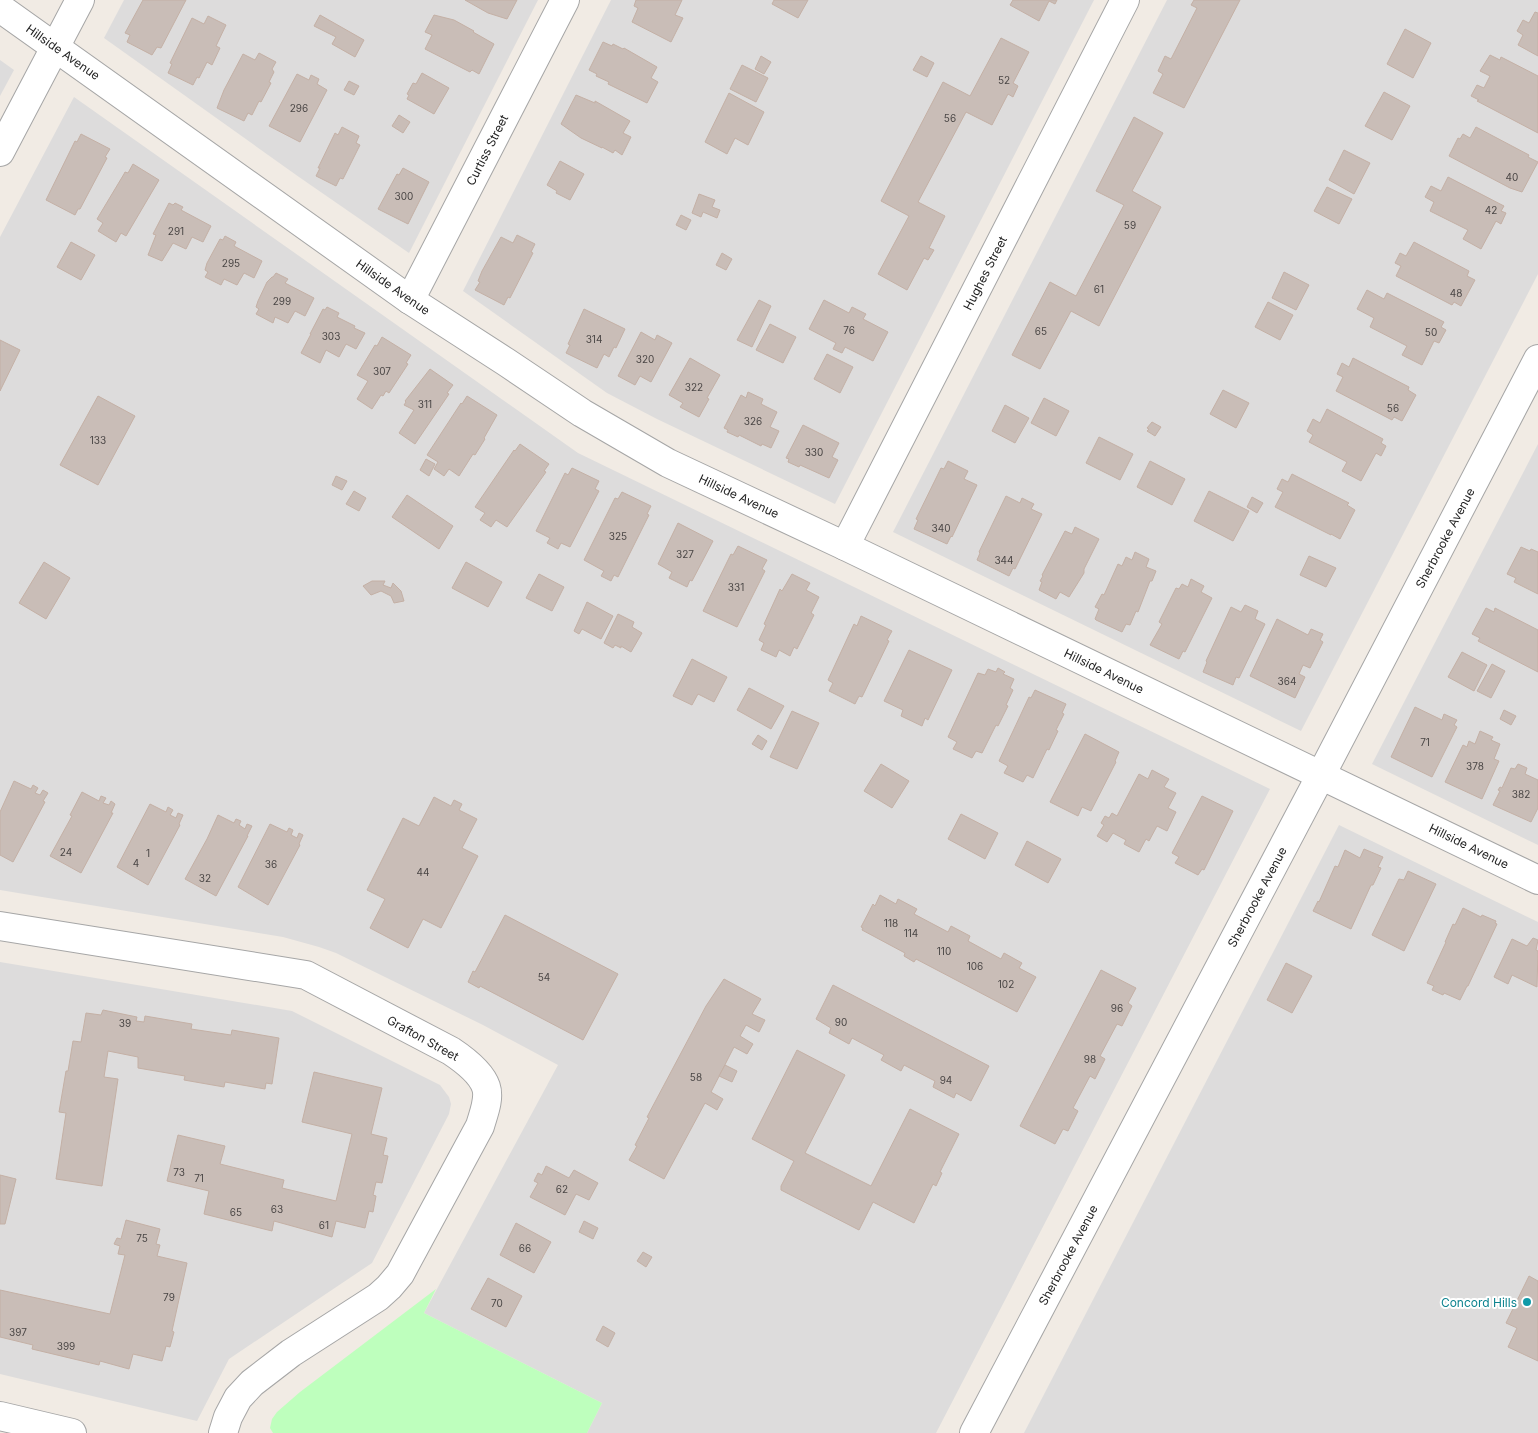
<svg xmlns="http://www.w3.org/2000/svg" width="1538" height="1433" viewBox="0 0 1538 1433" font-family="Inter,sans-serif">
	<rect width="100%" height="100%" fill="#f1ebe4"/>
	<g fill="#dddcdc">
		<path d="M 124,0 L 538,0 L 409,253 L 299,177 L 104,38 Z"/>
		<path d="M 611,0 L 1094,0 L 835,504 L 657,419 L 607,393 L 463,291 Z"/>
		<path d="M 1167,0 L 1538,0 L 1538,274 L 1301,731 L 893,532 Z"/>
		<path d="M 0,60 L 14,70 L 0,96 Z"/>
		<path d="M 74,97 L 578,453 L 1270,789 L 936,1433 L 587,1433 L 602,1403 L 424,1313 L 558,1065 L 483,1025 L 336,953 L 319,947 L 283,937 L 0,890 L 0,237 Z"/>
		<path d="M 1538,444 L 1538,845 L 1372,764 Z"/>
		<path d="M 1339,825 L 1538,922 L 1538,1433 L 1024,1433 Z"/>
		<path d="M 0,962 L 292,1011 L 440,1085 L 449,1097 L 451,1104 L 449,1114 L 372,1263 L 229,1359 L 197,1421 L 0,1374 Z"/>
	</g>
	<path fill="#beffbd" d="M 436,1289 L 424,1313 L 602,1403 L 587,1433 L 273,1433 L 270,1428 L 272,1419 L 277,1412 L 300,1392 Z"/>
	<g fill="#c9bdb7" stroke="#c4b0a5">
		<path d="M 143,0 L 186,0 L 161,48 L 157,47 L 152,55 L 127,42 L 130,35 L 125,33 Z"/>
		<path d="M 465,0 L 517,0 L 507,19 L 488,13 Z"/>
		<path d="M 636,0 L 682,0 L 675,15 L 683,18 L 671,42 L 632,22 L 638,8 L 634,6 Z"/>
		<path d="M 774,0 L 808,0 L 798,18 L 772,4 Z"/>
		<path d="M 1013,0 L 1057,0 L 1055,4 L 1049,1 L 1039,21 L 1010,5 Z"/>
		<path d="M 1194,0 L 1240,0 L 1184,108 L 1153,93 L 1163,74 L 1158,71 L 1165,56 L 1171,59 L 1197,8 L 1191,5 Z"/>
		<path d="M 1535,12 L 1538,13 L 1538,56 L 1518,45 L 1523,35 L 1517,31 L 1523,20 L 1529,23 Z"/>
		<path d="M 320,15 L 364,40 L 355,57 L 332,44 L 336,37 L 314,26 Z"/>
		<path d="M 434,15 L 454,20 L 474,31 L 473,32 L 494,44 L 479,74 L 472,70 L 470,72 L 425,49 L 432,35 L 425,32 Z"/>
		<path d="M 208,16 L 226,25 L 216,46 L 220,48 L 212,65 L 207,62 L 199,78 L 197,77 L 193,85 L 168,73 L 172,64 L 170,63 L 192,18 L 204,24 Z"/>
		<path d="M 1405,29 L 1431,43 L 1413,78 L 1387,64 Z"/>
		<path d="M 1001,38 L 1029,52 L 1013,83 L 1018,86 L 1013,97 L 1008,94 L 992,125 L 966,112 L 918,202 L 945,216 L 929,248 L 934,250 L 928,260 L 924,258 L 907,290 L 878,274 L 909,216 L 881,201 L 943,82 L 970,96 Z"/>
		<path d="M 603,42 L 612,46 L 613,44 L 623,49 L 624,48 L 657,67 L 651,78 L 658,82 L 647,103 L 608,84 L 609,82 L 596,76 L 597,74 L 589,70 Z"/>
		<path d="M 259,53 L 276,62 L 272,69 L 274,72 L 269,82 L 271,83 L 261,102 L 259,101 L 252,115 L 248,113 L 244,121 L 217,108 L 224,90 L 243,54 L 255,60 Z"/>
		<path d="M 1490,55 L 1500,60 L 1501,57 L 1538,76 L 1538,133 L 1477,101 L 1479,100 L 1471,96 L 1477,85 L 1484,88 L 1490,76 L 1480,71 Z"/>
		<path d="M 761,56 L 771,62 L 764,74 L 755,69 Z"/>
		<path d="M 921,56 L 934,63 L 927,77 L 913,70 Z"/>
		<path d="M 742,65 L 768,78 L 756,102 L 730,89 Z"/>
		<path d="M 422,73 L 449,88 L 434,114 L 407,99 L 409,95 L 407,94 L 413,83 L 416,84 Z"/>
		<path d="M 297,74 L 309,80 L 311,75 L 319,79 L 317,84 L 327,90 L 300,142 L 269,126 Z"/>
		<path d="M 349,81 L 359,86 L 354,95 L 344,90 Z"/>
		<path d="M 1384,92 L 1410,106 L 1392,140 L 1365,126 Z"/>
		<path d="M 729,93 L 764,112 L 748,145 L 735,138 L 727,154 L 705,142 Z"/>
		<path d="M 576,95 L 595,103 L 595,101 L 630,121 L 623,133 L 631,137 L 622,155 L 615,150 L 613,153 L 602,147 L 602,148 L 581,138 L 561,124 Z"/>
		<path d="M 399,115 L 410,122 L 403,133 L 392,126 Z"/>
		<path d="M 1134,117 L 1163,133 L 1132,191 L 1161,207 L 1099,326 L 1071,311 L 1040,369 L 1012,355 L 1050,282 L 1076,296 L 1124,205 L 1096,191 Z"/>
		<path d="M 342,127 L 359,136 L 356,143 L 360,145 L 343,179 L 340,178 L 336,186 L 316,176 L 320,168 L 318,168 L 335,133 L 338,135 Z"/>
		<path d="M 1476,127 L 1529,155 L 1528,157 L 1538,162 L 1522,192 L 1510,188 L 1449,156 L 1458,138 L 1460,139 L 1463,134 L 1470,138 Z"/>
		<path d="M 81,134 L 110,149 L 105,157 L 107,158 L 80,209 L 78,209 L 75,215 L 46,200 L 75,141 L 77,142 Z"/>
		<path d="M 1344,150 L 1370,163 L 1354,194 L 1329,180 Z"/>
		<path d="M 560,161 L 584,174 L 570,200 L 556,193 L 557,191 L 547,185 Z"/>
		<path d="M 133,164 L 159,180 L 126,236 L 121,233 L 116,242 L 98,231 L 103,223 L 97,219 L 124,174 L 125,172 L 128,173 Z"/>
		<path d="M 403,168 L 429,182 L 408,224 L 378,209 L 397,174 L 399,175 Z"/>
		<path d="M 1448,177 L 1504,206 L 1501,211 L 1506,213 L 1501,224 L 1496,221 L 1481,249 L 1463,239 L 1468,230 L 1430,211 L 1434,202 L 1425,197 L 1431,186 L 1441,191 Z"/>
		<path d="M 1327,187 L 1352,199 L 1339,224 L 1314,211 Z"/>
		<path d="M 699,194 L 715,200 L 712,207 L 720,210 L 717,218 L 703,212 L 701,217 L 692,213 Z"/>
		<path d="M 169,203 L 173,205 L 175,203 L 183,207 L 181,210 L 211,226 L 203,242 L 192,237 L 186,249 L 173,243 L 162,261 L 148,255 L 156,235 L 153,234 Z"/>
		<path d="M 681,215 L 691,220 L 686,230 L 676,225 Z"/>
		<path d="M 517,235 L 535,244 L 531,252 L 533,253 L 510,298 L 508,297 L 504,305 L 475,290 L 480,282 L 478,281 L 482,271 L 501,237 L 513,243 Z"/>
		<path d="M 225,236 L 236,242 L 234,246 L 262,261 L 254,278 L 244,273 L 237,285 L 224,279 L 221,285 L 205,277 L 208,272 L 205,270 L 207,263 L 220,239 L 223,240 Z"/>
		<path d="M 71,242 L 95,255 L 81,280 L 57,267 Z"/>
		<path d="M 1414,242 L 1469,271 L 1467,276 L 1475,280 L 1461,306 L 1454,302 L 1452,305 L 1396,276 L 1401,266 L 1395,263 L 1400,253 L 1406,256 Z"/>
		<path d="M 722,253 L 732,259 L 726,270 L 716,265 Z"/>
		<path d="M 1284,272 L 1309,285 L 1296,310 L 1272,298 Z"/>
		<path d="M 276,273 L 288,279 L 285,283 L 314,298 L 305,316 L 295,311 L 288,323 L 275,317 L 273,323 L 256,314 L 259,309 L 256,307 L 258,301 L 267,282 L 272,277 L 273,277 Z"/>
		<path d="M 1367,290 L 1384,299 L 1387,293 L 1444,322 L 1441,327 L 1446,330 L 1439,343 L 1434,341 L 1422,365 L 1402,355 L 1407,346 L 1370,327 L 1374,318 L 1357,309 Z"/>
		<path d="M 759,300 L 771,306 L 752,347 L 737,340 Z"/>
		<path d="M 824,300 L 849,313 L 852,307 L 866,314 L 863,319 L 888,332 L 873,361 L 845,347 L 842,353 L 833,349 L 836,343 L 809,329 Z"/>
		<path d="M 1268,302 L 1293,315 L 1280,340 L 1255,327 Z"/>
		<path d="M 327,307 L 339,313 L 337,317 L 355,326 L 354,328 L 365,333 L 356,349 L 346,344 L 339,357 L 326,350 L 320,363 L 301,353 L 311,334 L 310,334 L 323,309 L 325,310 Z"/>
		<path d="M 584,309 L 625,329 L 616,348 L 614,347 L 609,357 L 604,354 L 597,368 L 566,353 L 570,345 L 568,344 Z"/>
		<path d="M 770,324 L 796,337 L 783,363 L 756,350 Z"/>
		<path d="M 641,332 L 655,340 L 657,335 L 672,343 L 651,382 L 640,376 L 635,385 L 618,376 Z"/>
		<path d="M 382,337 L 411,355 L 406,363 L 408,364 L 389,393 L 386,391 L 383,396 L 381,395 L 372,409 L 357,399 L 368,381 L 357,375 L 375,345 L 377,346 Z"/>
		<path d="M 0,340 L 20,350 L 0,391 Z"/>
		<path d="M 827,354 L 853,367 L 840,393 L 814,379 Z"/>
		<path d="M 690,358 L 720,375 L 707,398 L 709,399 L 699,417 L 680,407 L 683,403 L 669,395 Z"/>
		<path d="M 1353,358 L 1409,387 L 1408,390 L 1416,395 L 1402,421 L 1394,417 L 1392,420 L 1336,391 L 1343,377 L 1337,374 L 1342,363 L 1349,367 Z"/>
		<path d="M 430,369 L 453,385 L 447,393 L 449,394 L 415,444 L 399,433 L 414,410 L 404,405 L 406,402 L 405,401 Z"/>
		<path d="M 1223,390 L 1249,403 L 1236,428 L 1210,414 Z"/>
		<path d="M 748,392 L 763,399 L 761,404 L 777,412 L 770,427 L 779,431 L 771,448 L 762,444 L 761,446 L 739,435 L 738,437 L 727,432 L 728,430 L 724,428 L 741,395 L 746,398 Z"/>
		<path d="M 98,396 L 135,416 L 98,485 L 60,465 Z"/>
		<path d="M 467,396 L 497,415 L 484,438 L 485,439 L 475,455 L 473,454 L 459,476 L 449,469 L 444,476 L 434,469 L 438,462 L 427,455 L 461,403 L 462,404 Z"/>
		<path d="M 1044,398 L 1069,411 L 1056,436 L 1031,423 Z"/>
		<path d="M 1005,405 L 1029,418 L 1015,443 L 992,431 Z"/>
		<path d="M 1327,409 L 1383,439 L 1381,443 L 1386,446 L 1381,456 L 1376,453 L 1361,481 L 1342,471 L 1347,462 L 1309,442 L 1313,435 L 1307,431 L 1313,419 L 1320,423 Z"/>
		<path d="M 1152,422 L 1161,427 L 1155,436 L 1147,431 L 1149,429 L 1147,428 Z"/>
		<path d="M 803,425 L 839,443 L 832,457 L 838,460 L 829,478 L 800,465 L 799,467 L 788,462 L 789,459 L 786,458 Z"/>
		<path d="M 1099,437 L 1133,454 L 1120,480 L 1086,463 Z"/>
		<path d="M 520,444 L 549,464 L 544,471 L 546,472 L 507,527 L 496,520 L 491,527 L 480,520 L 485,513 L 475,507 L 514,450 L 515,451 Z"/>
		<path d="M 426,459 L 435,464 L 429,476 L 420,470 Z"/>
		<path d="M 948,461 L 968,471 L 964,479 L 977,485 L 952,537 L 951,536 L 947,544 L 914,529 L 918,520 L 916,519 L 941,468 L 944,469 Z"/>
		<path d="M 1150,461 L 1185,479 L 1172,505 L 1137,487 Z"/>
		<path d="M 572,468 L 599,481 L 595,489 L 599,491 L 570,547 L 561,543 L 558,549 L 547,543 L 550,538 L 536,531 L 565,473 L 568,475 Z"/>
		<path d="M 1292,474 L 1349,503 L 1347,505 L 1355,510 L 1340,539 L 1331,534 L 1331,535 L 1275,507 L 1283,492 L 1277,489 L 1282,479 L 1288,482 Z"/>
		<path d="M 336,476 L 347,481 L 342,490 L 332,485 Z"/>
		<path d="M 354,491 L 366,498 L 359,511 L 346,504 Z"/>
		<path d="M 1209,491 L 1249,511 L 1233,541 L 1194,521 Z"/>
		<path d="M 622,492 L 651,506 L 647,514 L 649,515 L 618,577 L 614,575 L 611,581 L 601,576 L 604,571 L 584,560 L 615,498 L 618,499 Z"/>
		<path d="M 407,495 L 453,526 L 439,549 L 392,517 Z"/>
		<path d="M 1006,496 L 1020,503 L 1022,498 L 1034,504 L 1031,509 L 1042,514 L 1015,569 L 1013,568 L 1009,576 L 977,560 L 980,553 L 979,552 Z"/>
		<path d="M 1252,497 L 1263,503 L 1257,513 L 1247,507 Z"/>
		<path d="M 678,523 L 713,541 L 692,581 L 690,580 L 687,587 L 669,578 L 672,572 L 658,564 Z"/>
		<path d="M 1075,527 L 1099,539 L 1084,569 L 1084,573 L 1069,597 L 1060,592 L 1056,599 L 1039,590 L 1042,582 L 1040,581 L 1043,576 L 1042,575 L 1065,531 L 1072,534 Z"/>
		<path d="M 738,546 L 767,560 L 762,569 L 765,571 L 737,627 L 703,611 L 731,554 L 733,555 Z"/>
		<path d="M 1521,547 L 1530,551 L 1531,549 L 1538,552 L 1538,594 L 1514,582 L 1516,578 L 1507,574 Z"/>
		<path d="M 1135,552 L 1149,559 L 1146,567 L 1156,571 L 1152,581 L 1150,581 L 1138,612 L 1136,611 L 1130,625 L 1126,624 L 1122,632 L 1096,620 L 1095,619 L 1099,609 L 1095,607 L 1102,594 L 1104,595 L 1118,564 L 1122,566 L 1126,557 L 1132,560 Z"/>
		<path d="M 1309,556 L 1336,568 L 1326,587 L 1300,575 Z"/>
		<path d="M 44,562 L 70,578 L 46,619 L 19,603 Z"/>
		<path d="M 466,562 L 502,582 L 488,607 L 452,588 Z"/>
		<path d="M 539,574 L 564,587 L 552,611 L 526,598 Z"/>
		<path d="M 792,574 L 810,583 L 806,590 L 819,597 L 811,613 L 814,615 L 797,649 L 794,647 L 790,656 L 779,650 L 776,657 L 761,650 L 764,643 L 759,640 L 766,625 L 764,624 L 780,589 L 782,591 Z"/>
		<path d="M 1191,579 L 1204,586 L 1201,592 L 1212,598 L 1185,652 L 1183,651 L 1179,659 L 1150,645 L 1162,624 L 1159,622 L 1176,588 L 1179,589 L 1182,584 L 1188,587 Z"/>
		<path d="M 372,581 L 385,581 L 383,585 L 391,588 L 393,583 L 401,591 L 404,601 L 394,603 L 391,596 L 381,591 L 371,595 L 363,586 Z"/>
		<path d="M 587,602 L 613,616 L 601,639 L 582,629 L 579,634 L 574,631 Z"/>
		<path d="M 1245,605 L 1258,611 L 1255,619 L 1265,624 L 1239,678 L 1236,677 L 1233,685 L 1203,672 L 1207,662 L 1206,661 L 1231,607 L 1241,612 Z"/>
		<path d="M 1486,608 L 1494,612 L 1495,608 L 1538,630 L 1538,672 L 1478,641 L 1480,638 L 1472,634 Z"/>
		<path d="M 618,614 L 634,622 L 632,627 L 642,633 L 631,652 L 621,646 L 621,648 L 615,645 L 613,648 L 604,643 Z"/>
		<path d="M 861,616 L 892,631 L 887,640 L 889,641 L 862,697 L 859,696 L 855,704 L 829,691 L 833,683 L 828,680 L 854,624 L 857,626 Z"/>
		<path d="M 1277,619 L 1308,635 L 1311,629 L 1323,634 L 1320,640 L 1323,642 L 1310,668 L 1303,665 L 1299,674 L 1305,677 L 1295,698 L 1250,676 Z"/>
		<path d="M 909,650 L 952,670 L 928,720 L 925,718 L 922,726 L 901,716 L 903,710 L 884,701 Z"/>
		<path d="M 1462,652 L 1487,665 L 1474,691 L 1448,677 Z"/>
		<path d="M 692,659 L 727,677 L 714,702 L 698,694 L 692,705 L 673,696 Z"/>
		<path d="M 1492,664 L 1505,671 L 1491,698 L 1477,691 Z"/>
		<path d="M 998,668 L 1005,672 L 1003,674 L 1014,679 L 1010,688 L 1013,690 L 1006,705 L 1008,706 L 998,726 L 996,725 L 982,753 L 976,751 L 972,758 L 953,749 L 957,742 L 948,737 L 978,673 L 985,675 L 988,669 L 996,672 Z"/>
		<path d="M 749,688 L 784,706 L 771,729 L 737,710 Z"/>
		<path d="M 1035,690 L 1066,704 L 1062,713 L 1064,714 L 1056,730 L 1058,731 L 1049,750 L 1047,749 L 1033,778 L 1027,775 L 1023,782 L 1004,773 L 1008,766 L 999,761 L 1029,697 L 1031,698 Z"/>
		<path d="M 1415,707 L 1442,720 L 1444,714 L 1457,720 L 1454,725 L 1457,727 L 1432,777 L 1391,757 Z"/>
		<path d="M 1504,710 L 1516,716 L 1511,725 L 1500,719 Z"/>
		<path d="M 792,711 L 819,723 L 797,769 L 770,757 Z"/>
		<path d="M 1480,731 L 1493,737 L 1491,740 L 1500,744 L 1494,759 L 1499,761 L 1482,799 L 1445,782 L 1463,745 L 1467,747 L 1469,741 L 1475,744 Z"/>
		<path d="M 1085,734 L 1119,752 L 1115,761 L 1116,762 L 1091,811 L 1082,807 L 1078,816 L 1050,802 Z"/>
		<path d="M 758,735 L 767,741 L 762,750 L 752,744 Z"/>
		<path d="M 881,764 L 909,781 L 892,808 L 864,791 Z"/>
		<path d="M 1518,764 L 1527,768 L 1525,774 L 1538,780 L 1538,808 L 1531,822 L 1493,805 L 1500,791 L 1498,790 L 1500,787 L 1502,788 L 1511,768 L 1515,769 Z"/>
		<path d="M 1152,770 L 1169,779 L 1164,787 L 1176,793 L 1168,808 L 1176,812 L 1167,831 L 1157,826 L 1149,841 L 1146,839 L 1139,852 L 1124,844 L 1126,840 L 1113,833 L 1107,842 L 1097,836 L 1104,825 L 1101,823 L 1105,816 L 1109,818 L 1112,813 L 1117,816 L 1139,774 L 1148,779 Z"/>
		<path d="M 14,781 L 31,789 L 33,785 L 38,788 L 35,793 L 40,795 L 43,790 L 48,793 L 43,801 L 45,802 L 13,862 L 0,855 L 0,812 Z"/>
		<path d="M 82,792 L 99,801 L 101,796 L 106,798 L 103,803 L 109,805 L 111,801 L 115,804 L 111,813 L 113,813 L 81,873 L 50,856 L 72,816 L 70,815 Z"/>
		<path d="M 1202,796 L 1233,811 L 1204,870 L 1202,869 L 1198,875 L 1175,863 L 1179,857 L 1172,853 Z"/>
		<path d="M 434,797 L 451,806 L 454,800 L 462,804 L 459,810 L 477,819 L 462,848 L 478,856 L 441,928 L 423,919 L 408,948 L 370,928 L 385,899 L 367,890 L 403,818 L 419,826 Z"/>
		<path d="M 150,804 L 166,812 L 168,807 L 173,810 L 170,815 L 176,818 L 178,813 L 183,815 L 179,824 L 180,825 L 148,885 L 117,867 Z"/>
		<path d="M 961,814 L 998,833 L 985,859 L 948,839 Z"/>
		<path d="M 218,815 L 234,823 L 236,819 L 241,821 L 239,825 L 245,829 L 247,824 L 252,826 L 247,836 L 248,836 L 216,896 L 185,879 L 207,839 Z"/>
		<path d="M 270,824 L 287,832 L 289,828 L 293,830 L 291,835 L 297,838 L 299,833 L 303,835 L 299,844 L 300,845 L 268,905 L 238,887 Z"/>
		<path d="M 1027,841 L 1061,859 L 1048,883 L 1015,865 Z"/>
		<path d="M 1364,849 L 1383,857 L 1378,867 L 1381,868 L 1373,885 L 1371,885 L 1351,929 L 1313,911 L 1318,901 L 1319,902 L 1335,866 L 1338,867 L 1345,850 L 1360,858 Z"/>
		<path d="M 1408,871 L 1436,884 L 1404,951 L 1372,935 L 1399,879 L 1404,880 Z"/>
		<path d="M 880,895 L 896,904 L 898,899 L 917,909 L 914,914 L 948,932 L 951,926 L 970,936 L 968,941 L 1001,959 L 1004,953 L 1022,963 L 1019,968 L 1036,977 L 1017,1012 L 916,959 L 914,962 L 904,956 L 905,953 L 862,930 L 863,928 L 861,927 L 873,904 L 875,906 Z"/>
		<path d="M 1463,908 L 1481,917 L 1482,915 L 1496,921 L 1495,923 L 1497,924 L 1468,986 L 1467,986 L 1460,1000 L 1444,993 L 1443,995 L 1432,990 L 1434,986 L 1427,983 L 1446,942 L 1445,942 L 1453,924 L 1455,925 Z"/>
		<path d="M 505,915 L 618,974 L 583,1040 L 480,986 L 479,988 L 468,982 L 473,971 L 475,972 Z"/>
		<path d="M 1533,938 L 1538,940 L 1536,950 L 1538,951 L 1537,987 L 1512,975 L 1508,984 L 1494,977 L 1512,939 L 1527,946 Z"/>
		<path d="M 1286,963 L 1312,976 L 1292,1013 L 1267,1000 Z"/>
		<path d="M 1101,970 L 1136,988 L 1128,1003 L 1132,1006 L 1122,1026 L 1117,1024 L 1100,1056 L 1105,1059 L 1095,1079 L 1090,1076 L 1073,1108 L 1078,1111 L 1068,1131 L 1063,1129 L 1055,1144 L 1020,1126 Z"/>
		<path d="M 724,979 L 761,999 L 752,1014 L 765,1020 L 759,1032 L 746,1025 L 740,1036 L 753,1044 L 747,1054 L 734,1047 L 711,1092 L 723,1099 L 717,1110 L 705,1103 L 664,1179 L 629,1160 L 637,1146 L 635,1145 L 649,1118 L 647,1117 L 706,1006 Z"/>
		<path d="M 833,985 L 989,1066 L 971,1101 L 956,1093 L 954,1098 L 933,1087 L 935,1081 L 904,1065 L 901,1071 L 881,1060 L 884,1055 L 852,1038 L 849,1044 L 829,1033 L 831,1028 L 816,1019 Z"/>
		<path d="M 103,1010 L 137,1017 L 136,1021 L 144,1022 L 145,1016 L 192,1024 L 191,1029 L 231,1035 L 232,1030 L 279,1038 L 272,1084 L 266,1083 L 265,1089 L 225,1082 L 224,1087 L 184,1080 L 185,1076 L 138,1068 L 138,1057 L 108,1051 L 104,1077 L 118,1079 L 102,1186 L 56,1179 L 66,1113 L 59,1112 L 66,1071 L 68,1071 L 73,1041 L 81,1042 L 86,1013 L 101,1015 Z"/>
		<path d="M 797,1050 L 845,1075 L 805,1153 L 871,1186 L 910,1109 L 959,1134 L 940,1172 L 942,1173 L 936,1186 L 933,1184 L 914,1223 L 873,1202 L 859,1230 L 781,1190 L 781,1186 L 794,1161 L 752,1139 Z"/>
		<path d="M 725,1065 L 737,1071 L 732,1082 L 719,1076 Z"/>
		<path d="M 314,1072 L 382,1088 L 371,1134 L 387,1138 L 383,1155 L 388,1156 L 382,1183 L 376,1182 L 373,1195 L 376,1196 L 373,1212 L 369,1211 L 365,1228 L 336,1221 L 332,1237 L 274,1221 L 272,1231 L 204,1214 L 209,1191 L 167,1181 L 178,1135 L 225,1146 L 220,1164 L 284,1180 L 282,1188 L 336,1201 L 352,1134 L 302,1122 Z"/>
		<path d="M 546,1166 L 569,1178 L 574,1170 L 598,1183 L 589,1200 L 576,1194 L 565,1215 L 530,1197 L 538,1183 L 534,1181 L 538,1173 L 542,1175 Z"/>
		<path d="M 0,1175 L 16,1179 L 5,1224 L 0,1224 Z"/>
		<path d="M 126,1220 L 160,1229 L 156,1244 L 160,1245 L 157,1256 L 187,1263 L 172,1331 L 174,1332 L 170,1347 L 166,1346 L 162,1361 L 133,1354 L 129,1369 L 100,1361 L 99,1365 L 32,1349 L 33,1345 L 0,1337 L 0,1290 L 110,1314 L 125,1255 L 118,1254 L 120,1246 L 114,1244 L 117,1238 L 121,1239 Z"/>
		<path d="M 584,1221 L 598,1228 L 593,1239 L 579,1232 Z"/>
		<path d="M 516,1223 L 551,1242 L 534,1273 L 500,1255 Z"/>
		<path d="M 643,1252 L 652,1257 L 646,1267 L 637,1261 Z"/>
		<path d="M 1529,1276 L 1538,1281 L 1538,1361 L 1508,1347 L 1517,1328 L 1506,1323 Z"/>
		<path d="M 488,1278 L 522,1296 L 506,1327 L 471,1309 Z"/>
		<path d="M 603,1326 L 615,1333 L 608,1347 L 596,1340 Z"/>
	</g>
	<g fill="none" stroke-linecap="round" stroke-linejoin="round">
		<g stroke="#a6a6a6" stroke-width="30">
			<g id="minor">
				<path d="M 0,8 L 410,300 L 506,362 L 582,413 L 668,463 L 845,546 L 1538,880"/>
				<path d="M 0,152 L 80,0"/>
				<path d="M 410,300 L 565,0"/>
				<path d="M 845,546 L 1125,0"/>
				<path d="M 0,926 L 306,975 L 451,1051 C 463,1059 481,1072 486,1087 C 490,1099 483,1115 480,1126 L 400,1274 L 389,1287 L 378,1297 L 291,1353 L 252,1383 L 238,1398 L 228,1417 L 223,1433"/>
				<path d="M 0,1416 L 72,1433"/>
				<path d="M 974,1433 L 1321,775 L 1538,359"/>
			</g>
		</g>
		<use href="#minor" stroke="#fff" stroke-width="28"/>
	</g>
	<circle fill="#0f9aa8" stroke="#fff" stroke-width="2" cx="1527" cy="1302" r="5"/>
	<g text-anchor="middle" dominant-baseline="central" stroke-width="4" stroke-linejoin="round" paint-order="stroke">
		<g font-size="10" fill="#4a4645">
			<text x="1004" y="80">52</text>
			<text x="299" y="108">296</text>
			<text x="950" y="118">56</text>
			<text x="1512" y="177">40</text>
			<text x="404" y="196">300</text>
			<text x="1491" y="210">42</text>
			<text x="1130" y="225">59</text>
			<text x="176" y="231">291</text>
			<text x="231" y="263">295</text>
			<text x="1099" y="289">61</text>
			<text x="1456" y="293">48</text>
			<text x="282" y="301">299</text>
			<text x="849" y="330">76</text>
			<text x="1041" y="331">65</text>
			<text x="1431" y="332">50</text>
			<text x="331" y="336">303</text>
			<text x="594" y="339">314</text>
			<text x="645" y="359">320</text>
			<text x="382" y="371">307</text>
			<text x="694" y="387">322</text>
			<text x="425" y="404">311</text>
			<text x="1393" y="408">56</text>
			<text x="753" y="421">326</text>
			<text x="98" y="440">133</text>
			<text x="814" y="452">330</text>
			<text x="941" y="528">340</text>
			<text x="618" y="536">325</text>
			<text x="685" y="554">327</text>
			<text x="1004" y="560">344</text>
			<text x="736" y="587">331</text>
			<text x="1287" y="681">364</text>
			<text x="1425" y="742">71</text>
			<text x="1475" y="766">378</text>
			<text x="1521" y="794">382</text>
			<text x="66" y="852">24</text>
			<text x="148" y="853">1</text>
			<text x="136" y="863">4</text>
			<text x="271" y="864">36</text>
			<text x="423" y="872">44</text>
			<text x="205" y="878">32</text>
			<text x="891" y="923">118</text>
			<text x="911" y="933">114</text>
			<text x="944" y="951">110</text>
			<text x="975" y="966">106</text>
			<text x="544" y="977">54</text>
			<text x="1006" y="984">102</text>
			<text x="1117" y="1008">96</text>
			<text x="841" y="1022">90</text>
			<text x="125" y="1023">39</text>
			<text x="1090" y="1059">98</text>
			<text x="696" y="1077">58</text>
			<text x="946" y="1080">94</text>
			<text x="179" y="1172">73</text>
			<text x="199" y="1178">71</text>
			<text x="562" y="1189">62</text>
			<text x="277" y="1209">63</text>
			<text x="236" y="1212">65</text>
			<text x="324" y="1225">61</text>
			<text x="142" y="1238">75</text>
			<text x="525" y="1248">66</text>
			<text x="169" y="1297">79</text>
			<text x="497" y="1303">70</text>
			<text x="18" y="1332">397</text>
			<text x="66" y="1346">399</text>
		</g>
		<g font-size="12" fill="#1f1f1f" stroke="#fff">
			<text transform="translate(63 52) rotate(35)">Hillside Avenue</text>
			<text transform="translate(487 150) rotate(-63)">Curtiss Street</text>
			<text transform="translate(985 273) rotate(-63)">Hughes Street</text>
			<text transform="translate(393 287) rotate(35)">Hillside Avenue</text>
			<text transform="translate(739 496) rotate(25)">Hillside Avenue</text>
			<text transform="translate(1445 538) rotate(-62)">Sherbrooke Avenue</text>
			<text transform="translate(1104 671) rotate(26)">Hillside Avenue</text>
			<text transform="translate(1469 846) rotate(26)">Hillside Avenue</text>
			<text transform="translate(1257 897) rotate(-62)">Sherbrooke Avenue</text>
			<text transform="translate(423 1038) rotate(29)">Grafton Street</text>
			<text transform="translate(1068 1255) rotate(-62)">Sherbrooke Avenue</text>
		</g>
		<g font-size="12" fill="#0d838f" stroke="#fff" text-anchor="end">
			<text x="1517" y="1302">Concord Hills</text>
		</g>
	</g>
</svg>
